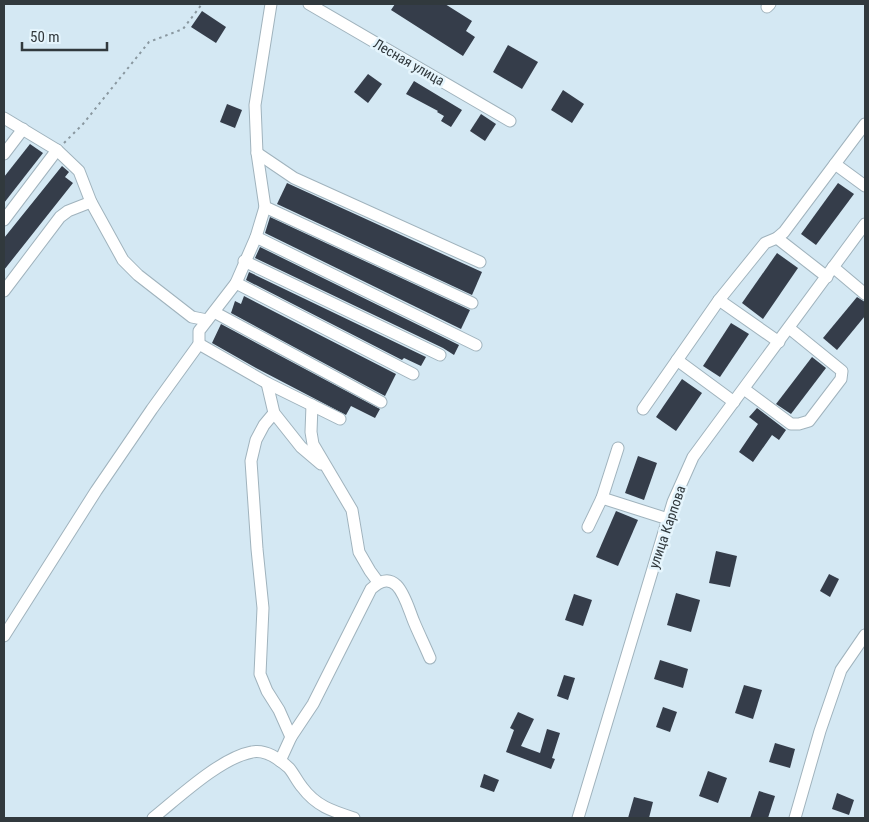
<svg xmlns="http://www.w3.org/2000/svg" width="869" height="822" viewBox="0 0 869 822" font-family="'Roboto Condensed',sans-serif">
	<rect width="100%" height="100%" fill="#d4e8f3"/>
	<g fill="#353d4a">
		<path d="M 395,4 L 445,4 L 472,21 L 466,31 L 475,37 L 463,56 L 391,10 Z"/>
		<path d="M 202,11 L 226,27 L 216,43 L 191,27 Z"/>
		<path d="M 508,45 L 538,62 L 522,89 L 493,72 Z"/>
		<path d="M 368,74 L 382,84 L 368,103 L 354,92 Z"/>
		<path d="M 414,81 L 462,110 L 451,127 L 441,121 L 444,116 L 437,112 L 438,111 L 406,94 Z"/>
		<path d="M 563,90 L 584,104 L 572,123 L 551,110 Z"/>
		<path d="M 227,104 L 242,110 L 235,128 L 220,122 Z"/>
		<path d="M 481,114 L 496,124 L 485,141 L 470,131 Z"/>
		<path d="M 30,144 L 43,153 L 4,203 L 4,177 Z"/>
		<path d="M 62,166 L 69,172 L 65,177 L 73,183 L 4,270 L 4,238 Z"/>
		<path d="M 287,183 L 482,272 L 472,295 L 277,204 Z"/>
		<path d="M 838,183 L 854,194 L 816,245 L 801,234 Z"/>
		<path d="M 270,217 L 470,310 L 461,329 L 265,233 Z"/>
		<path d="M 260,247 L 459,345 L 454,355 L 443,348 L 255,258 Z"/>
		<path d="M 777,253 L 798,268 L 763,319 L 742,303 Z"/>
		<path d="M 249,272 L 426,357 L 421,366 L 404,358 L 402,360 L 246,280 Z"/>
		<path d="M 244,296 L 396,374 L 385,396 L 231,313 L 235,301 L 241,304 Z"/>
		<path d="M 857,297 L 865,302 L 865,316 L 837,350 L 823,338 Z"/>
		<path d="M 731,323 L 749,334 L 720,377 L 703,366 Z"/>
		<path d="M 221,324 L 380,409 L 375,418 L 351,406 L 346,415 L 256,368 L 212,343 Z"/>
		<path d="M 812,357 L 826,368 L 791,414 L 776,404 Z"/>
		<path d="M 682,379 L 702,393 L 676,431 L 656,417 Z"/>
		<path d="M 757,408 L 786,430 L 779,440 L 772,435 L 753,462 L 739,452 L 758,424 L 749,417 Z"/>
		<path d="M 638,456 L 657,463 L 644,500 L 625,493 Z"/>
		<path d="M 616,511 L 638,520 L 618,566 L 596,557 Z"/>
		<path d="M 716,551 L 737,556 L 730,587 L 709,583 Z"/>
		<path d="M 829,574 L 839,579 L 830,597 L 820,591 Z"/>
		<path d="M 676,593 L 700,600 L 691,632 L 667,625 Z"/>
		<path d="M 574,594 L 592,600 L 583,626 L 565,620 Z"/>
		<path d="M 660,660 L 688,669 L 683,688 L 654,679 Z"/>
		<path d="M 564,675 L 575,678 L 568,700 L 557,696 Z"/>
		<path d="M 744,685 L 762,690 L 753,719 L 735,713 Z"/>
		<path d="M 663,707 L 677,712 L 670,732 L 656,727 Z"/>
		<path d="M 518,712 L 534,719 L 521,746 L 540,753 L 547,729 L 560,733 L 552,758 L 555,759 L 551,769 L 506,752 L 514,730 L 510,728 Z"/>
		<path d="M 775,743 L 795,749 L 790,768 L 769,762 Z"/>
		<path d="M 708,771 L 727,778 L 718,803 L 699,796 Z"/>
		<path d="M 484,774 L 499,780 L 494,792 L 480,787 Z"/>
		<path d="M 759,791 L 775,796 L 768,818 L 750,818 Z"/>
		<path d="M 837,793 L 854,800 L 849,815 L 832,809 Z"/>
		<path d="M 634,797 L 653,802 L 649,818 L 628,818 Z"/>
	</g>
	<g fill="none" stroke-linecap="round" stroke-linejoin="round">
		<g stroke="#a0b3bd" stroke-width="13">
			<g id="minor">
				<path d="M 309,4 L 510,121"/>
				<path d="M 767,7 L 770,4"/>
				<path d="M 4,118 L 57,150 L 79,171 L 91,202 L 123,260 L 138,275 L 192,317 L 207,320"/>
				<path d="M 257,153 L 294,178 L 480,262"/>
				<path d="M 4,154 L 23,129"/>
				<path d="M 835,164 L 865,186"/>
				<path d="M 265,207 L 472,303"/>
				<path d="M 4,220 L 57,150"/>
				<path d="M 256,237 L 476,345"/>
				<path d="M 777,238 L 827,277"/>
				<path d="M 244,261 L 440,355"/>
				<path d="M 833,267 L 865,294"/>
				<path d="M 236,283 L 413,374"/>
				<path d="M 4,291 L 60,217 L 68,211 L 91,202"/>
				<path d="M 719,300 L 779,342"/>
				<path d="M 214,312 L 381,402"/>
				<path d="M 199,344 L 267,383 L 340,419"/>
				<path d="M 677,360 L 734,402"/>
				<path d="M 267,383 L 274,413 L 301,447 L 321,464"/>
				<path d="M 744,389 L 791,424 L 799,424 L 809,421 L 841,379 L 842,371 L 789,328"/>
				<path d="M 312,405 L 311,432 L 313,444 L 352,510 L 359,552 L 370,571 L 378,582"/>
				<path d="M 643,409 L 719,300 L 765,243 L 777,238 L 784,232 L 865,124"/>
				<path d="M 274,413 L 264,425 L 256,440 L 251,461 L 257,549 L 263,608 L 260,674 L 267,691 L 279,710 L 291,737"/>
				<path d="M 602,498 L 668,519"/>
				<path d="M 588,527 L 602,498 L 618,448"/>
				<path d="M 4,636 L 96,491 L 152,409 L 199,344 L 199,331 L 236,283 L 256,237 L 265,207 L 257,153 L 255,105 L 271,4"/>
				<path d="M 280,761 L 291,737 L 313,704 L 371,589 C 398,564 406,603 414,622 C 419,634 425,646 430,658"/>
				<path d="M 153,818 C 178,798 220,758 252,752 C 266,749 279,759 289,768 C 294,774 297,781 302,787 C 316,806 332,811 354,818"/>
				<path d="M 578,818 L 673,502 L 693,457 L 865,224"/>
				<path d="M 795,818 L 820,731 L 841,670 L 865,635"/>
			</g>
		</g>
		<path stroke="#89979f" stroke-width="2" stroke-dasharray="2.5 4" stroke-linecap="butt" d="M 64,143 L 83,124 L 149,42 L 183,29 L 202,4"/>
		<use href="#minor" stroke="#fff" stroke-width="11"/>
	</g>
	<g text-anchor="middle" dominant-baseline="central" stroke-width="5" stroke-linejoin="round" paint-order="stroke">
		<g font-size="14" fill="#31393d" stroke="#e5f5fd">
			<text transform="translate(409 62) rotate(30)">Лесная улица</text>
			<text transform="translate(667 527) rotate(-71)">улица Карпова</text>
		</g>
	</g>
	<rect width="869" height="822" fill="none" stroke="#31393d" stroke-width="10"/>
	<path d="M22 42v8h85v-8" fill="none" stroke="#31393d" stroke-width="2.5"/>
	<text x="30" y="42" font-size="15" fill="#31393d" stroke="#e5f5fd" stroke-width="4" paint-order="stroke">50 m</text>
</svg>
